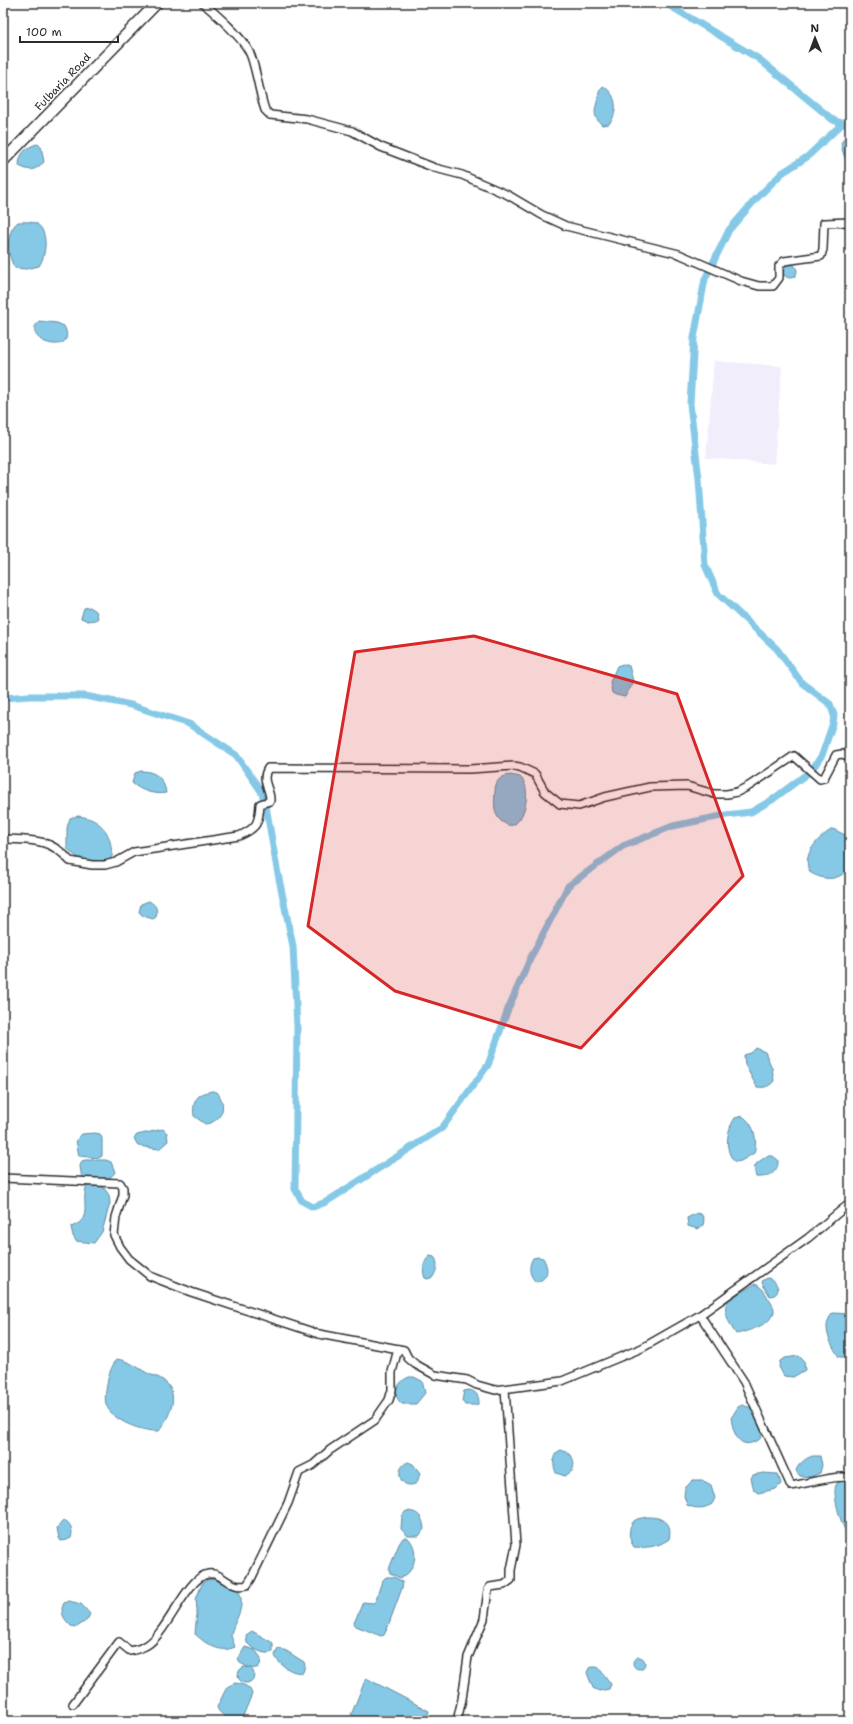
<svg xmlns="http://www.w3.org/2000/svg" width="853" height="1724" viewBox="0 0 853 1724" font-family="'Shantell Sans',sans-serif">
	<rect width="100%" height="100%" fill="#fff"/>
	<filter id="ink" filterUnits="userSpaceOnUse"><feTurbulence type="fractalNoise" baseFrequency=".025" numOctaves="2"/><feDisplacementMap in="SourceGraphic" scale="8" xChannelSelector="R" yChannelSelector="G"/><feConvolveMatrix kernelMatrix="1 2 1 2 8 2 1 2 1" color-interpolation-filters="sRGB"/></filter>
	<g filter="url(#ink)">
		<path fill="#f2edfb" d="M 714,361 L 782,366 L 774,464 L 706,458 Z"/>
		<g fill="#86c9e7" stroke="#628a9c">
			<path d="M 603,86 C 617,94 619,112 609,124 L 602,125 C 592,116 595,110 598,98 C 599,92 599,90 603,86 Z"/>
			<path d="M 845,137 L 850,138 L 850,163 C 844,159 842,150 841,143 Z"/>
			<path d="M 37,144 L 41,146 L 44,162 C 33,171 32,172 19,166 C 19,154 26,147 37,144 Z"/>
			<path d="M 18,222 C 24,222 31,221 37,224 C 49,232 46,256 39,266 L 26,269 L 15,268 C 7,256 5,232 18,222 Z"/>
			<circle cx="790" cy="271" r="7"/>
			<path d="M 39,321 L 57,323 L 64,326 C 80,358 18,342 39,321 Z"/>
			<path d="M 90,607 L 96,611 L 98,618 L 96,620 L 88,621 L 81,618 L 84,608 Z"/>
			<path d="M 623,664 L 629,666 L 633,681 L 625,697 L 616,695 L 612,693 L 610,682 L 617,666 Z"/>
			<path d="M 141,771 C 155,771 164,778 166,793 C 154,795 141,791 132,783 L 135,773 Z"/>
			<path d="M 511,775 C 514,776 518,776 520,777 C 532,786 526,819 513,825 C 510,826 507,825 504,823 C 493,817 494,803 495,792 C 495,781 500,776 511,775 Z"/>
			<path d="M 78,816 C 96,818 109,828 111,847 C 112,852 113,855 111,859 C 96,866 76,860 67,848 L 67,828 L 70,818 Z"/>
			<path d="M 833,829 L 845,835 L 850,840 L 850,867 C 839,881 826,881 811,873 C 799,857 819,836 833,829 Z"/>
			<path d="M 149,901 C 156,905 158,909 156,917 L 153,919 L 143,916 L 139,912 L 141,904 Z"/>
			<path d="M 756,1048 L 765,1052 L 772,1068 L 774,1081 C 769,1087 764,1088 757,1087 L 745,1065 L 744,1055 L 751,1053 Z"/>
			<path d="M 212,1091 L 217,1092 C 228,1106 222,1122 205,1124 L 194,1116 C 192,1101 197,1093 212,1091 Z"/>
			<path d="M 742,1116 C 754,1123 758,1140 754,1153 L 741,1161 L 735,1162 C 724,1151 726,1131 735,1118 Z"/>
			<path d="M 163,1129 L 167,1133 L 168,1141 L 159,1149 L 138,1146 L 134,1138 L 137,1135 Z"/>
			<path d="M 95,1133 L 100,1134 L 102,1138 L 102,1156 L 99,1158 L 79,1156 L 76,1140 L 82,1134 Z"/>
			<path d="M 767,1156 L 773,1156 L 778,1160 C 779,1173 767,1178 756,1177 L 754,1168 L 757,1163 Z"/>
			<path d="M 85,1160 L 106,1160 L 111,1162 L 115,1172 C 109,1183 93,1179 82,1179 L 80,1166 L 82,1161 Z"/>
			<path d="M 94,1184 L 101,1184 L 109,1195 L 110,1203 L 102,1232 L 94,1243 L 76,1241 L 73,1236 L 71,1227 C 94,1219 80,1202 87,1186 Z"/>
			<path d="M 697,1213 L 702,1215 L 704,1220 L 703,1225 L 698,1229 L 688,1226 L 687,1218 Z"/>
			<path d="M 430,1256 L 434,1257 C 439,1262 437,1270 433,1277 L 428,1279 L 425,1278 C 422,1271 423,1261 430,1256 Z"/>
			<path d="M 538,1257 L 543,1258 C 549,1268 549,1279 536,1282 C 529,1276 528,1266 533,1258 Z"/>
			<path d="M 768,1278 C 778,1281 783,1295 770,1296 L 762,1283 L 763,1280 Z"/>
			<path d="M 755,1284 C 762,1287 765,1292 768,1298 C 770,1301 773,1305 774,1309 C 776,1323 747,1332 736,1334 C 731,1327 721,1309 728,1301 C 730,1298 750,1287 755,1284 Z"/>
			<path d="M 833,1313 L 850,1314 L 850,1357 L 839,1357 C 831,1344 820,1326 833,1313 Z"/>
			<path d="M 799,1356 L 804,1361 L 805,1370 L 793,1377 L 784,1376 L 779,1367 L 780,1361 L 785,1358 Z"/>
			<path d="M 117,1359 C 129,1361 137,1367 147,1373 C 153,1376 160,1377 164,1381 C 181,1395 169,1417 159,1431 C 143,1432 111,1421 106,1404 C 104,1397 107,1386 108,1379 C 110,1371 112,1366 117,1359 Z"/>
			<path d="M 409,1377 L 414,1377 L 422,1381 L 425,1393 L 416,1404 L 402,1404 C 391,1395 397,1382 409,1377 Z"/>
			<path d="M 469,1390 C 476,1391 479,1396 479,1403 L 476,1405 L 465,1405 L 462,1401 L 464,1391 Z"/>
			<path d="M 742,1405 C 745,1406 749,1407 751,1408 C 757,1414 764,1429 761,1437 C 760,1440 757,1441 754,1442 C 738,1449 733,1431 731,1418 L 738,1407 Z"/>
			<path d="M 561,1450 C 571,1453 577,1461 572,1471 L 565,1476 L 556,1473 C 553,1464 551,1454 561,1450 Z"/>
			<path d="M 813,1456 L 820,1456 L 822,1465 L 820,1473 L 810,1477 L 800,1476 L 796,1471 C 797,1465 807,1457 813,1456 Z"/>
			<path d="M 408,1462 L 413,1464 L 420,1473 L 417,1483 C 400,1492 393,1468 408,1462 Z"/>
			<path d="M 763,1473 L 777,1474 L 780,1480 L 781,1484 L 776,1489 L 758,1493 L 754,1490 L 751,1478 L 753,1475 Z"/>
			<path d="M 693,1480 L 702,1480 L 711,1485 L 715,1498 L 712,1504 C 704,1509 695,1509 687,1505 L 684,1496 L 685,1488 Z"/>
			<path d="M 845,1480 L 850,1483 L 850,1531 L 845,1530 C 840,1520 831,1491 837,1483 Z"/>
			<path d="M 406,1511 C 418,1511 423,1517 424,1529 L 419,1536 L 408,1536 L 401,1529 L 402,1516 Z"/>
			<path d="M 647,1517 C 663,1517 673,1522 669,1539 C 658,1547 647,1548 634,1547 C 629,1540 627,1528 634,1521 C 637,1518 643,1518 647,1517 Z"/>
			<path d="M 63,1521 L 66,1521 C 72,1525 73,1532 71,1538 L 67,1540 L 61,1541 L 59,1538 L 57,1528 Z"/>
			<path d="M 407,1537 C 420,1548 416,1573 400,1578 L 390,1573 L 389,1569 L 399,1544 L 403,1538 Z"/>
			<path d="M 386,1577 L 394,1577 L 403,1582 L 402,1588 L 387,1629 L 384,1635 L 381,1636 L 356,1626 L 354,1623 L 363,1602 L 373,1603 L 375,1602 L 382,1581 Z"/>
			<path d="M 214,1579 L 239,1591 C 246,1609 235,1618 231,1634 C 231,1638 234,1643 235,1647 C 220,1654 206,1644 195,1634 L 197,1611 L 196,1599 L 202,1584 L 207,1580 Z"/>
			<path d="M 69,1601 L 81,1604 L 90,1614 L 87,1620 L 77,1627 L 71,1626 C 64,1619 59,1612 64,1603 Z"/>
			<path d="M 252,1631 L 273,1643 L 273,1652 C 264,1656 254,1649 247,1643 L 246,1635 Z"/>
			<path d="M 245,1647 L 255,1650 L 261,1658 C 261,1674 249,1668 240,1663 L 238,1659 Z"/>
			<path d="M 278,1649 L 285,1650 L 304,1662 L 305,1666 L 303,1672 C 294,1675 277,1664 275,1655 Z"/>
			<circle cx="639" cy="1663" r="6"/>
			<path d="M 593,1667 L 598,1667 L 611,1684 L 609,1689 L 599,1691 L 593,1688 L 587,1673 L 589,1668 Z"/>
			<circle cx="246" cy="1675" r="8"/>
			<path d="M 366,1678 L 429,1711 L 426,1721 L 364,1721 L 351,1715 Z"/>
			<path d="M 235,1683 C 243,1684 250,1686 252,1694 L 243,1716 C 236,1724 219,1716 217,1707 L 227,1687 Z"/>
		</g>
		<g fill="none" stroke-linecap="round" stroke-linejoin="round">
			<g stroke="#86c9e7" stroke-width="7">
				<path d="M 665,3 L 759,59 L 833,120 L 850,126"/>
				<path d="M 3,698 L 29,696 L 85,696 L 131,705 L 189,724 L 236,755 L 261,791 L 266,806 L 277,869 L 293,946 L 297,1027 L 295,1189 L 302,1201 L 313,1207 L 326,1202 L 442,1128 L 488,1065 L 508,1009 L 531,957 L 568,886 L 623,846 L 673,826 L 726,815 L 751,812 L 772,800 L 808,773"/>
				<path d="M 813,768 L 822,755 L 833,723 L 834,715 L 830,704 L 802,683 L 777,649 L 718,594 L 705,565 L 699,479 L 690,404 L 694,338 L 705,279 L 729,230 L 755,200 L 782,173 L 807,157 L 843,123"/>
			</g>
			<g stroke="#2b2b2b" stroke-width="10">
				<g id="minor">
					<path d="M 203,3 C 217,15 245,39 251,56 C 257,73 259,92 265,110 L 270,115 L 307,119 L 352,131 L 381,147 L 435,168 L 462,175 L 508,195 L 542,215 L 566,226 L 679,254 L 741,281 L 759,286 L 773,286 L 779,278 L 779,266 L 784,261 L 821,256 L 823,249 L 824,223 L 850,222"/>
					<path d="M 3,839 C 31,840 51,838 70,861 L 92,865 L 105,865 L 116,862 L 134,852 L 239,836 C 257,828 259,823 260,804 L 270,801 C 271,789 260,781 268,768 L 470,769 L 513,766 L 520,767 L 535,774 L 545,792 L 560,804 L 579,806 L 605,797 L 650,787 L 687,786 L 714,794 L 727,794 L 737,792 L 749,786 L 794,756 L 820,779 L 824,778 L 836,755 L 842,754 L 850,757"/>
					<path d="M 3,1178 L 120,1183 L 123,1188 L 123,1195 L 116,1217 L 114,1235 L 120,1247 L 129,1259 L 150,1276 L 191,1292 L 319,1334 L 404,1350 L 408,1358 L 415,1364 L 435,1375 L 467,1380 L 477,1385 L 495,1390 L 562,1381 L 642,1348 L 700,1315 L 744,1382 L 791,1486 C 804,1484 840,1474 850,1478"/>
					<path d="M 700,1315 L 808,1238 L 850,1203"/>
					<path d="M 73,1704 L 119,1642 L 130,1651 C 135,1650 142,1648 147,1645 C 167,1633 187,1577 208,1574 C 222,1571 229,1590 247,1585 L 251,1579 L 288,1503 L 299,1472 L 313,1465 L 330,1450 L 375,1420 L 389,1400 L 392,1390 L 392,1372 L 398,1349"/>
					<path d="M 457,1721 L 462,1699 L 468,1657 L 484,1619 L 488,1590 L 490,1587 L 504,1585 L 511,1580 L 511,1570 L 516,1545 L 505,1389"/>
				</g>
			</g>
			<g stroke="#2b2b2b" stroke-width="13">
				<path id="secondary" d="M 3,161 L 157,3"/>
			</g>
			<use href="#minor" stroke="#fff" stroke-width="7"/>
			<use href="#secondary" stroke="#fff" stroke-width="10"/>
		</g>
	</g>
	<path fill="#d62828" fill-opacity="0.2" stroke="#d62828" stroke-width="3" stroke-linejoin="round" d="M 474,636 L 677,694 L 743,876 L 581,1048 L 395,991 L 308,926 L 355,652 Z"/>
	<g text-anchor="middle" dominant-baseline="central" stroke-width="3" stroke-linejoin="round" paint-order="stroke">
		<g font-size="11" fill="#2b2b2b" stroke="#fff">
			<text transform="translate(63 82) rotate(-46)">Fulbaria Road</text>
		</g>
	</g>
	<rect width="853" height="1724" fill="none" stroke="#fff" stroke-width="16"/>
	<rect x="8" y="8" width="837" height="1708" fill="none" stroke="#2b2b2b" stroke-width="1.5" filter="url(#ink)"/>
	<g transform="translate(815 38) rotate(359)" stroke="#ffffff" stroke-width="3" paint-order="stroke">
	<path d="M0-3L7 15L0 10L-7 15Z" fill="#2b2b2b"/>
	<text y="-6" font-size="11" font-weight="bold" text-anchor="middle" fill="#2b2b2b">N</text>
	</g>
	<path d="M20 36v6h98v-6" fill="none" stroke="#2b2b2b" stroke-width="2"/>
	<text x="26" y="36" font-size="12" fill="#2b2b2b" stroke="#ffffff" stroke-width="3" paint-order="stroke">100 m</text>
</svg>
